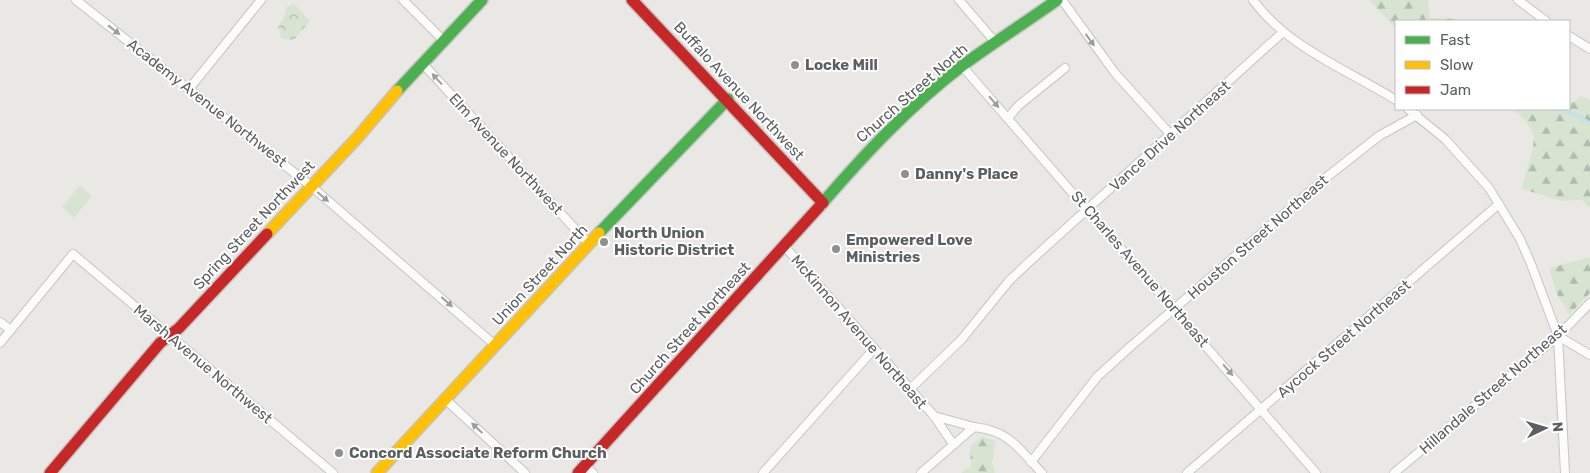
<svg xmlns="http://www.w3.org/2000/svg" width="1590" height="473" viewBox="0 0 1590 473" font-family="Rubik,sans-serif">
	<defs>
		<pattern id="forest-firs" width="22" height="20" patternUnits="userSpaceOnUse" patternTransform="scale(1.25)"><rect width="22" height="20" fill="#d7e4d2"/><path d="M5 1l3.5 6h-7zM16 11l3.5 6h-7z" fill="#b1bcae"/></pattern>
		<pattern id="park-crowns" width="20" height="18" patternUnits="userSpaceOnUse" patternTransform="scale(1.25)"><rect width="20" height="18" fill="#d7e4d2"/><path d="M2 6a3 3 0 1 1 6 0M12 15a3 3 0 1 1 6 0" fill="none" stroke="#b1bcae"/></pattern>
	</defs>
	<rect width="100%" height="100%" fill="#eae8e5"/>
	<g fill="url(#forest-firs)">
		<path d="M 1369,0 L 1429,0 L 1428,2 L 1430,18 L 1459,19 L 1461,21 L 1396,21 L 1396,29 Z"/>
		<path d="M 1580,96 L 1590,100 L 1590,208 L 1582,200 L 1561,201 L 1522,189 C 1528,152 1550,135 1511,109 L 1569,109 L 1569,102 L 1574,102 Z"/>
		<path d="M 1590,257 L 1590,293 L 1569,315 L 1556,292 L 1549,268 Z"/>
		<path d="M 982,437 L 996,441 L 992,461 L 995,473 L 961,473 L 971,466 L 970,446 Z"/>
	</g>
	<path fill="url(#park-crowns)" d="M 293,3 L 310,21 L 294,40 L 282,39 L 278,27 L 284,18 L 286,8 Z"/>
	<path fill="#d7e4d2" d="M 80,185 L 92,196 L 74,218 L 62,207 Z"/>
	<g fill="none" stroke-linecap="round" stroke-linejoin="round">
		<path stroke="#bfe3f0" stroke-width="2.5" d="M 1558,109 L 1578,115 L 1590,123"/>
		<g stroke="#c6c5c6" stroke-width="10">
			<g id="street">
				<path d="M 76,0 L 311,186 L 495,345"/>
				<path d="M 403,0 L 444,41"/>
				<path d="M 959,0 L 996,43"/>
				<path d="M 1062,0 L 1115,73 L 1171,135"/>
				<path d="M 1253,0 C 1288,48 1348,70 1396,100"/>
				<path d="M 1518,0 L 1546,21"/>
				<path d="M 1569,36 L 1590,49"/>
				<path d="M 423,64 L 589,244"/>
				<path d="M 962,66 L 1316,473"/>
				<path d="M 189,89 L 261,0"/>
				<path d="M 1408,109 L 1445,139 L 1489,188 L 1520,239 L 1531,264 L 1558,336 L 1565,473"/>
				<path d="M 1008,118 L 1018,106 L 1065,68"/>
				<path d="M 785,247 L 934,416 L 953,444"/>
				<path d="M 0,322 L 11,330"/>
				<path d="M 1558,336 L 1590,355"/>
				<path d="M 0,343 L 73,254 L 333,473"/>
				<path d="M 910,389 L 961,340 L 1009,281 L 1029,262 L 1283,32"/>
				<path d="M 445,399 L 525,473"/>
				<path d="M 934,416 L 974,427"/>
				<path d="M 1031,462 L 1097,377 L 1130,347 L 1323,180 L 1379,136 L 1417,115"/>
				<path d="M 585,466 L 593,473"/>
				<path d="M 763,473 L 874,349"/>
				<path d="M 921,473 L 974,427 C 1010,431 1018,448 1042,473"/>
				<path d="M 1187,473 L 1499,204"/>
				<path d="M 1394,473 L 1558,336 L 1590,303"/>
			</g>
		</g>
		<g stroke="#c5c5c6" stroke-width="14">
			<g id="fast">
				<path d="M 397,91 L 482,0"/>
				<path d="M 819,207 C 863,156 909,106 963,65 C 993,43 1026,22 1057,0"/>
				<path d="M 599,233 L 728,99"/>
			</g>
		</g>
		<g stroke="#c5c5c6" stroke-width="14">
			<g id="slow">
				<path d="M 267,234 L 358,137 L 397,91"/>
				<path d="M 377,473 L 599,233"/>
			</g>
		</g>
		<g stroke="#c5c5c6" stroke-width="14">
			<g id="jam">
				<path d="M 632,0 L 823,203"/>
				<path d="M 50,473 L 160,343 L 179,328 L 267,234"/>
				<path d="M 578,473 L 819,207"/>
			</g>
		</g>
		<use href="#street" stroke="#fcfcfb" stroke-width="8"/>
		<use href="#fast" stroke="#4caf50" stroke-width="11"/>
		<use href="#slow" stroke="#ffc107" stroke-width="11"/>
		<use href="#jam" stroke="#c62828" stroke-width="11"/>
	</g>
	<defs><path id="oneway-solid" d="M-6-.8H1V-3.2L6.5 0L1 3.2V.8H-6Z" transform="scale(1.25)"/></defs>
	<g fill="#9b9e9f">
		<use href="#oneway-solid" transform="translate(114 30) rotate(38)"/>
		<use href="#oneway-solid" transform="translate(1090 40) rotate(54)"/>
		<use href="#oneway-solid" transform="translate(437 79) rotate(-132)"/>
		<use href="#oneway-solid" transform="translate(994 102) rotate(49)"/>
		<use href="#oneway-solid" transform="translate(323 197) rotate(41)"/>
		<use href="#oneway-solid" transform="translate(447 302) rotate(41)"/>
		<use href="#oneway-solid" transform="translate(1228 370) rotate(49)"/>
		<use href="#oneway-solid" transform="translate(477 428) rotate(-137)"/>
	</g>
	<g fill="#8d8f90" stroke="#fff" stroke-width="2">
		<circle cx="795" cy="65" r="5"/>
		<circle cx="905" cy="174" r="5"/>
		<circle cx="604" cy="242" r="5"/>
		<circle cx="836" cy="249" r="5"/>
		<circle cx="339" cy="453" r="5"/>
	</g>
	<g text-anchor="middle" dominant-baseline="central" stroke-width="4" stroke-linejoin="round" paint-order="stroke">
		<g font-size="15" font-weight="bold" fill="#5b5f62" stroke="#fff" text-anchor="start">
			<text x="805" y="65">Locke Mill</text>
			<text x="915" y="174">Danny's Place</text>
			<text x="614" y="233">North Union<tspan x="614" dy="17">Historic District</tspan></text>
			<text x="846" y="240">Empowered Love<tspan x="846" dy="17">Ministries</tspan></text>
			<text x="349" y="453">Concord Associate Reform Church</text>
		</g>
		<g font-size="15" fill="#5b5f62" stroke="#fff">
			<text transform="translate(739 91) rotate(47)">Buffalo Avenue Northwest</text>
			<text transform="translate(912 93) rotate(-41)">Church Street North</text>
			<text transform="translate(207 103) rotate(38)">Academy Avenue Northwest</text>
			<text transform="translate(1170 136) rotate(-42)">Vance Drive Northeast</text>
			<text transform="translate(506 154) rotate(47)">Elm Avenue Northwest</text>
			<text transform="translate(254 225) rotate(-47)">Spring Street Northwest</text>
			<text transform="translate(1258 237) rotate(-41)">Houston Street Northeast</text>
			<text transform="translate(1140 269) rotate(49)">St Charles Avenue Northeast</text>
			<text transform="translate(540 275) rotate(-47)">Union Street North</text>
			<text transform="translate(690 328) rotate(-48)">Church Street Northeast</text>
			<text transform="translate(859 332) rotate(49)">McKinnon Avenue Northeast</text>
			<text transform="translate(1344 339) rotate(-41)">Aycock Street Northeast</text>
			<text transform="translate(203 364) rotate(40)">Marsh Avenue Northwest</text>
			<text transform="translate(1493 389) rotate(-41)">Hillandale Street Northeast</text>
		</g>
	</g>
	<rect x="1395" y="20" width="175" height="90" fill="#ffffff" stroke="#bdbfc0"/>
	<rect x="1405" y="36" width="25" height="8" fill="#4caf50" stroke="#bdbfc0"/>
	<text x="1440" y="45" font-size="15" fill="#5b5f62">Fast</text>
	<rect x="1405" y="61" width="25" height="8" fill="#ffc107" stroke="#bdbfc0"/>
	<text x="1440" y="70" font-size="15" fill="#5b5f62">Slow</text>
	<rect x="1405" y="86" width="25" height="8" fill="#c62828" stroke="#bdbfc0"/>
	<text x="1440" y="95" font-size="15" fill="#5b5f62">Jam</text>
	<g transform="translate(1545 428) rotate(85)" stroke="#ffffff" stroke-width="4" paint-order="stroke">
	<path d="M0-4L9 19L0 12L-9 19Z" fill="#5b5f62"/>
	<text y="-8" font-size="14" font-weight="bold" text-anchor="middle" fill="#5b5f62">N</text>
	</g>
</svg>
